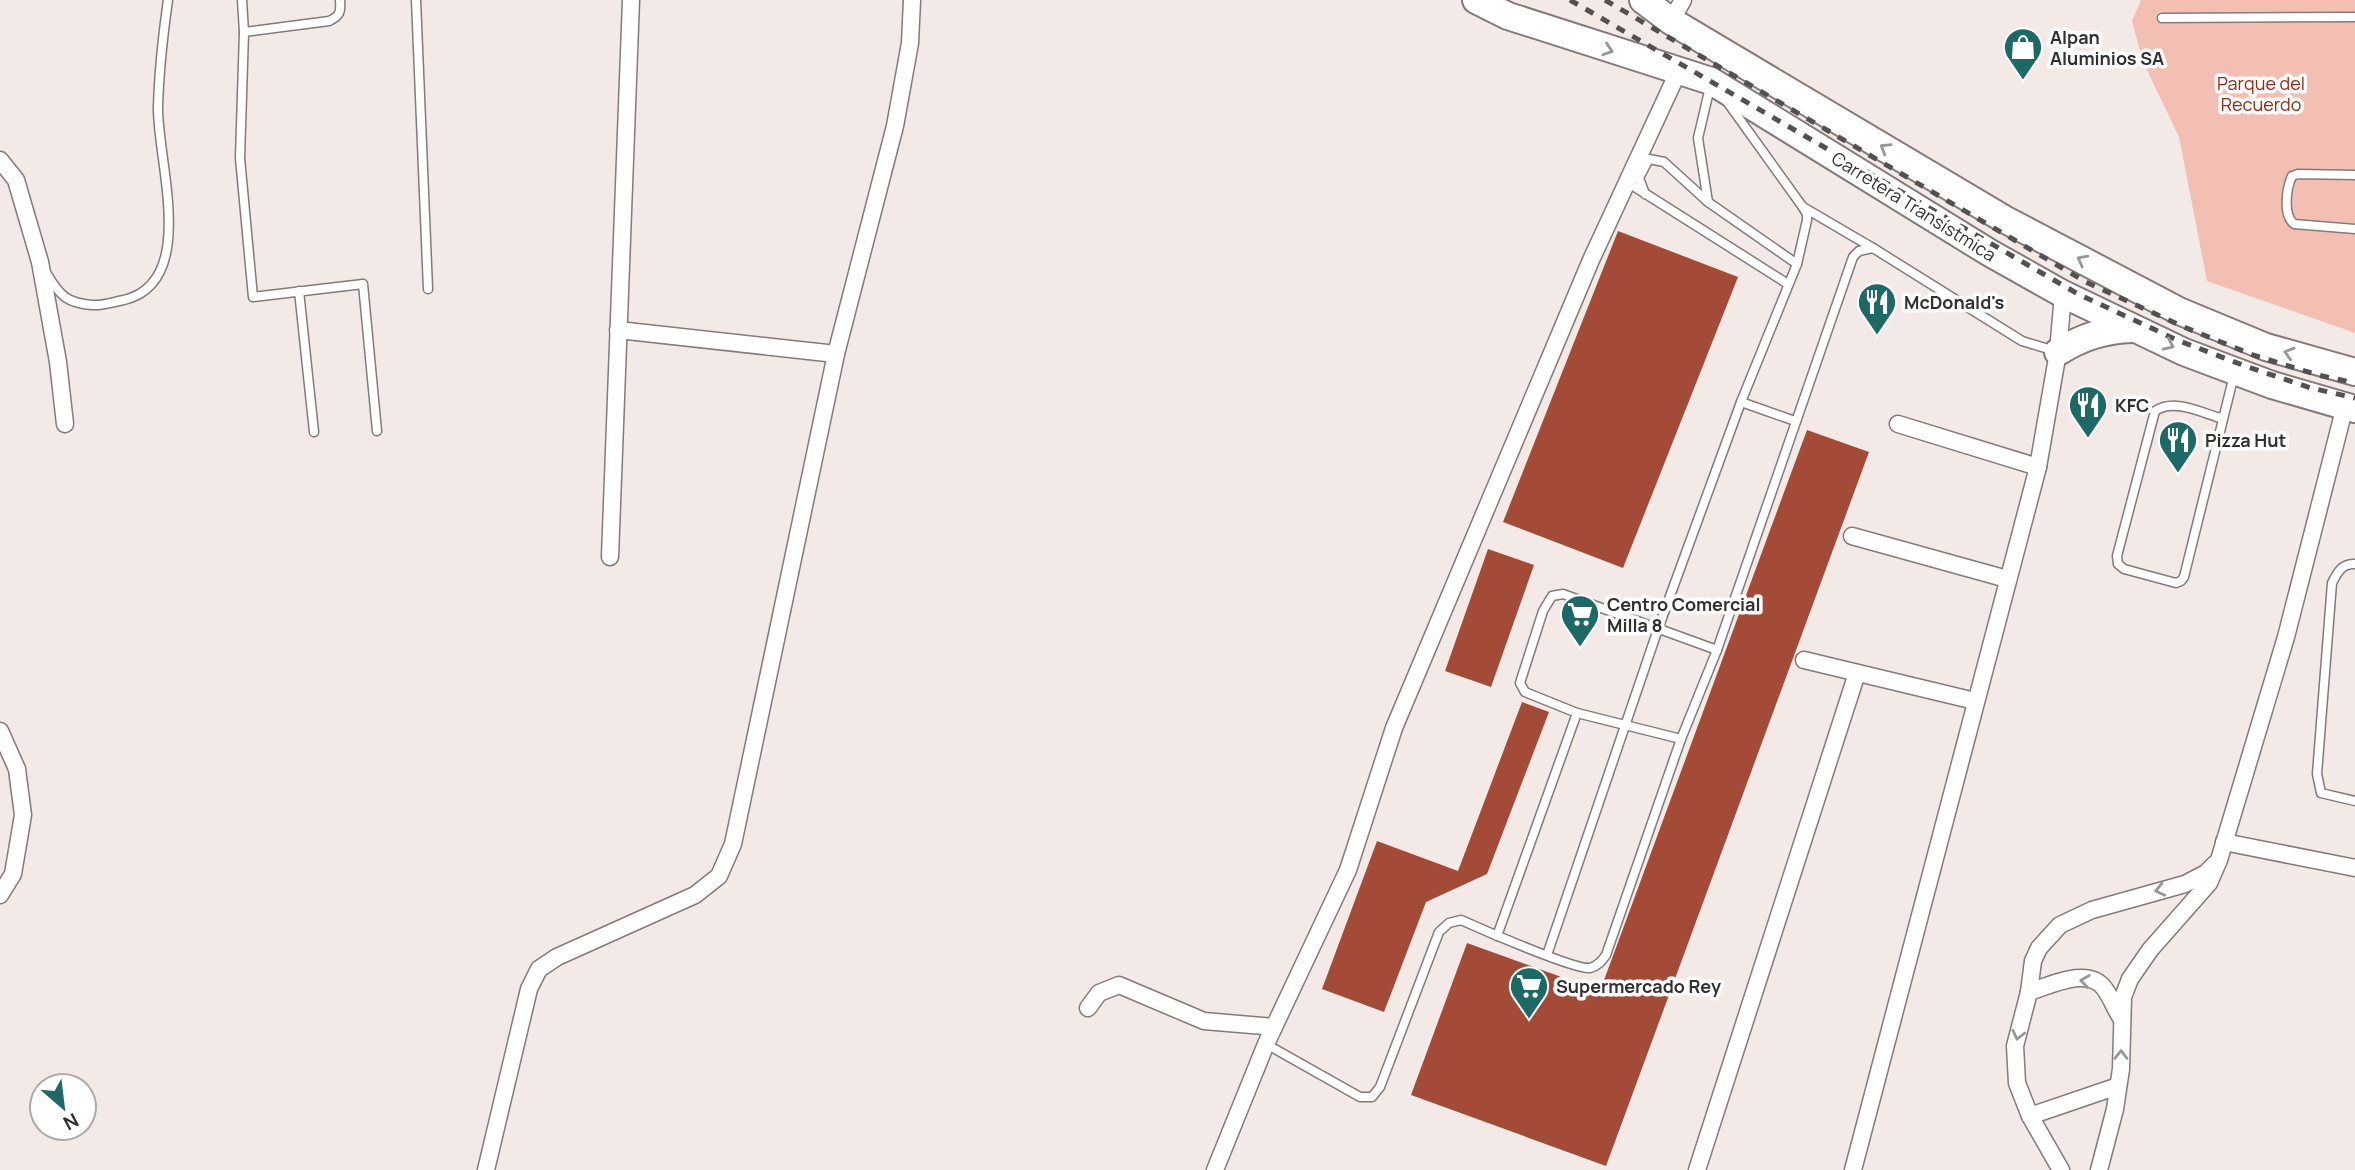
<svg xmlns="http://www.w3.org/2000/svg" width="2355" height="1170" viewBox="0 0 2355 1170" font-family="Manrope,sans-serif">
	<rect width="100%" height="100%" fill="#f3eae7"/>
	<path fill="#f4bfb3" d="M 2141,0 L 2355,0 L 2355,333 L 2207,281 L 2179,137 L 2143,62 L 2132,21 Z"/>
	<g fill="#a44b37">
		<path d="M 1618,231 L 1738,277 L 1623,568 L 1503,522 Z"/>
		<path d="M 1807,430 L 1869,452 L 1606,1166 L 1411,1095 L 1467,943 L 1600,991 Z"/>
		<path d="M 1488,549 L 1534,565 L 1491,687 L 1445,671 Z"/>
		<path d="M 1522,702 L 1549,712 L 1487,874 L 1426,902 L 1384,1012 L 1322,989 L 1377,841 L 1458,871 Z"/>
	</g>
	<g fill="none" stroke-linecap="round" stroke-linejoin="round">
		<g stroke="#837b79" stroke-width="11">
			<g id="service">
				<path d="M 242,0 L 244,32 L 240,158 L 253,297 L 363,284 L 377,431"/>
				<path d="M 416,0 L 428,289"/>
				<path d="M 2162,18 L 2355,17"/>
				<path d="M 244,32 L 329,21 C 340,16 341,12 340,0"/>
				<path d="M 1710,87 L 1698,138 L 1708,202 L 1797,264"/>
				<path d="M 2355,175 L 2298,174 L 2292,176 C 2286,189 2283,215 2294,224 L 2355,229"/>
				<path d="M 1627,182 L 1788,284"/>
				<path d="M 1645,194 L 1639,178 L 1649,159 L 1664,162 L 1708,202"/>
				<path d="M 1803,207 L 1873,248"/>
				<path d="M 47,274 C 60,296 67,303 92,305 C 103,306 113,302 124,300 C 199,282 157,161 158,107 C 159,72 163,35 168,0"/>
				<path d="M 299,291 L 314,432"/>
				<path d="M 1741,402 L 1795,421"/>
				<path d="M 2223,419 C 2202,413 2175,398 2155,411 L 2117,556 L 2118,564 L 2124,569 L 2176,583 L 2181,581 L 2184,577 L 2234,375"/>
				<path d="M 2355,564 C 2342,563 2337,573 2332,583 L 2317,774 L 2321,793 L 2355,801"/>
				<path d="M 1577,713 L 1681,739"/>
				<path d="M 1497,936 L 1577,713 L 1525,692 L 1520,683 L 1543,611 L 1552,596 L 1563,594 L 1717,650"/>
				<path d="M 1547,955 L 1658,629 L 1741,402 L 1797,264 L 1807,220 L 1807,214 L 1802,206 L 1728,103"/>
				<path d="M 1266,1044 L 1360,1097 L 1372,1097 L 1380,1087 L 1439,932 L 1449,923 L 1461,920 C 1481,929 1575,970 1590,968 C 1598,966 1602,961 1606,955 L 1681,739 L 1717,650 L 1853,257 L 1859,251 L 1873,248 L 2022,341 L 2055,351"/>
			</g>
		</g>
		<g stroke="#837b79" stroke-width="19">
			<g id="minor">
				<path d="M 1671,21 L 1683,0"/>
				<path d="M 0,160 L 16,180 L 40,262 L 58,362 L 65,424"/>
				<path d="M 618,330 L 836,354"/>
				<path d="M 1898,424 L 2038,467"/>
				<path d="M 1852,536 L 2007,579"/>
				<path d="M 610,557 L 631,0"/>
				<path d="M 1804,660 L 1975,701"/>
				<path d="M 0,731 L 17,769 L 23,815 L 13,874 L 0,895"/>
				<path d="M 2224,842 L 2355,868"/>
				<path d="M 2029,992 C 2049,986 2088,966 2104,988 C 2111,997 2115,1009 2121,1018"/>
				<path d="M 1088,1008 L 1099,993 L 1119,985 L 1204,1021 L 1274,1027"/>
				<path d="M 2030,1116 L 2118,1086"/>
				<path d="M 486,1170 L 529,989 L 539,969 L 557,957 L 695,895 L 719,876 L 733,844 L 836,354 L 895,126 L 910,43 L 912,0"/>
				<path d="M 1215,1170 L 1266,1044 L 1348,870 L 1394,728 L 1591,260 L 1679,70"/>
				<path d="M 1697,1170 L 1857,673"/>
				<path d="M 1853,1170 L 2038,467 L 2058,352 L 2063,294"/>
				<path d="M 2061,1170 L 2030,1116 L 2017,1083 L 2015,1046 L 2029,992 L 2033,961 L 2039,948 L 2060,925 L 2092,910 L 2185,884 L 2206,873 L 2215,864"/>
				<path d="M 2099,1170 L 2115,1109 L 2121,1069 L 2123,997 L 2130,979 L 2150,950 L 2209,883 L 2219,860 L 2286,637 L 2345,406"/>
			</g>
		</g>
		<g stroke="#837b79" stroke-width="30">
			<g id="primary">
				<path d="M 1476,0 L 1508,16 L 1711,81 L 1990,253 L 2063,294 L 2184,352 L 2272,385 L 2355,409"/>
				<path d="M 1643,0 L 1671,21 L 2004,219 L 2179,311 L 2266,347 L 2355,372"/>
				<path d="M 2058,352 C 2082,337 2104,330 2132,329"/>
			</g>
		</g>
		<use href="#service" stroke="#fff" stroke-width="8"/>
		<use href="#minor" stroke="#fff" stroke-width="16"/>
		<use href="#primary" stroke="#fff" stroke-width="26"/>
		<g stroke="#54504f" stroke-width="5" stroke-dasharray="9 9" stroke-linecap="butt">
			<path d="M 1570,0 L 2078,294 L 2177,340 L 2248,367 L 2311,388 L 2355,398"/>
			<path d="M 1605,0 L 2086,282 L 2184,327 L 2253,355 L 2318,375 L 2355,383"/>
		</g>
	</g>
	<defs><path id="oneway-chevron" d="M-2-3.5L2.5 0L-2 3.5" fill="none" stroke-width="1.6" stroke-linecap="round" stroke-linejoin="round" transform="scale(1.75)"/></defs>
	<g stroke="#989796">
		<use href="#oneway-chevron" transform="translate(1608 50) rotate(18)"/>
		<use href="#oneway-chevron" transform="translate(1885 148) rotate(-149)"/>
		<use href="#oneway-chevron" transform="translate(2082 260) rotate(-152)"/>
		<use href="#oneway-chevron" transform="translate(2169 345) rotate(24)"/>
		<use href="#oneway-chevron" transform="translate(2289 353) rotate(-164)"/>
		<use href="#oneway-chevron" transform="translate(2160 890) rotate(167)"/>
		<use href="#oneway-chevron" transform="translate(2085 981) rotate(-172)"/>
		<use href="#oneway-chevron" transform="translate(2018 1035) rotate(103)"/>
		<use href="#oneway-chevron" transform="translate(2121 1055) rotate(-90)"/>
	</g>
	<defs>
		<g id="shop-pin" transform="scale(2.0125)"><path d="M0 17L-7.5 6A9.5 9.5 0 1 1 7.5 6Z" fill="#1c6966" stroke="#fff"/><path d="M-5-2.5h2.3a2.7 3.5 0 0 1 5.4 0H5L5.5 6h-11ZM-1.5-2.5h3a1.5 2.3 0 0 0-3 0Z" fill="#fff"/></g>
		<g id="restaurant-pin" transform="scale(2.0125)"><path d="M0 17L-7.5 6A9.5 9.5 0 1 1 7.5 6Z" fill="#1c6966" stroke="#fff"/><path d="M-5-6h1v4h1v-4h1v4h1v-4h1v5L-1.5 .5V6h-2V.5L-5-1ZM5-6V6H3V1.5H1.5Q1.5-4 5-6Z" fill="#fff"/></g>
		<g id="supermarket-pin" transform="scale(2.0125)"><path d="M0 17L-7.5 6A9.5 9.5 0 1 1 7.5 6Z" fill="#1c6966" stroke="#fff"/><path d="M-6-5.5h2.5l.6 2H6L4.5 2H-2.5L-4.4-4H-6ZM-1.5 3.2a1.3 1.3 0 1 0 .1 0ZM3 3.2a1.3 1.3 0 1 0 .1 0Z" fill="#fff"/></g>
	</defs>
	<g fill-rule="evenodd">
		<use href="#shop-pin" x="2023" y="47"/>
		<use href="#restaurant-pin" x="1877" y="302"/>
		<use href="#restaurant-pin" x="2088" y="405"/>
		<use href="#restaurant-pin" x="2178" y="440"/>
		<use href="#supermarket-pin" x="1580" y="614"/>
		<use href="#supermarket-pin" x="1529" y="986"/>
	</g>
	<g text-anchor="middle" dominant-baseline="central" stroke-width="7" stroke-linejoin="round" paint-order="stroke">
		<g font-size="18" font-weight="bold" fill="#322f2e" stroke="#fff" text-anchor="start">
			<text x="2050" y="37">Alpan<tspan x="2050" dy="21">Aluminios SA</tspan></text>
			<text x="1904" y="302">McDonald's</text>
			<text x="2115" y="405">KFC</text>
			<text x="2205" y="440">Pizza Hut</text>
			<text x="1607" y="604">Centro Comercial<tspan x="1607" dy="21">Milla 8</tspan></text>
			<text x="1556" y="986">Supermercado Rey</text>
		</g>
		<g font-size="18" fill="#98270d" stroke="#fff">
			<text x="2261" y="83">Parque del<tspan x="2261" dy="21">Recuerdo</tspan></text>
		</g>
		<g font-size="18" fill="#322f2e" stroke="#fff">
			<text transform="translate(1914 206) rotate(32)">Carretera Transístmica</text>
		</g>
	</g>
	<g transform="translate(63 1107) rotate(152)"><circle r="33" fill="#ffffff" stroke="#adacab" stroke-width="2"/>
	<path d="M0-5L12 26L0 18L-12 26Z" fill="#1c6966"/>
	<text y="-10" font-size="19" font-weight="bold" text-anchor="middle" fill="#322f2e">N</text>
	</g>
</svg>
